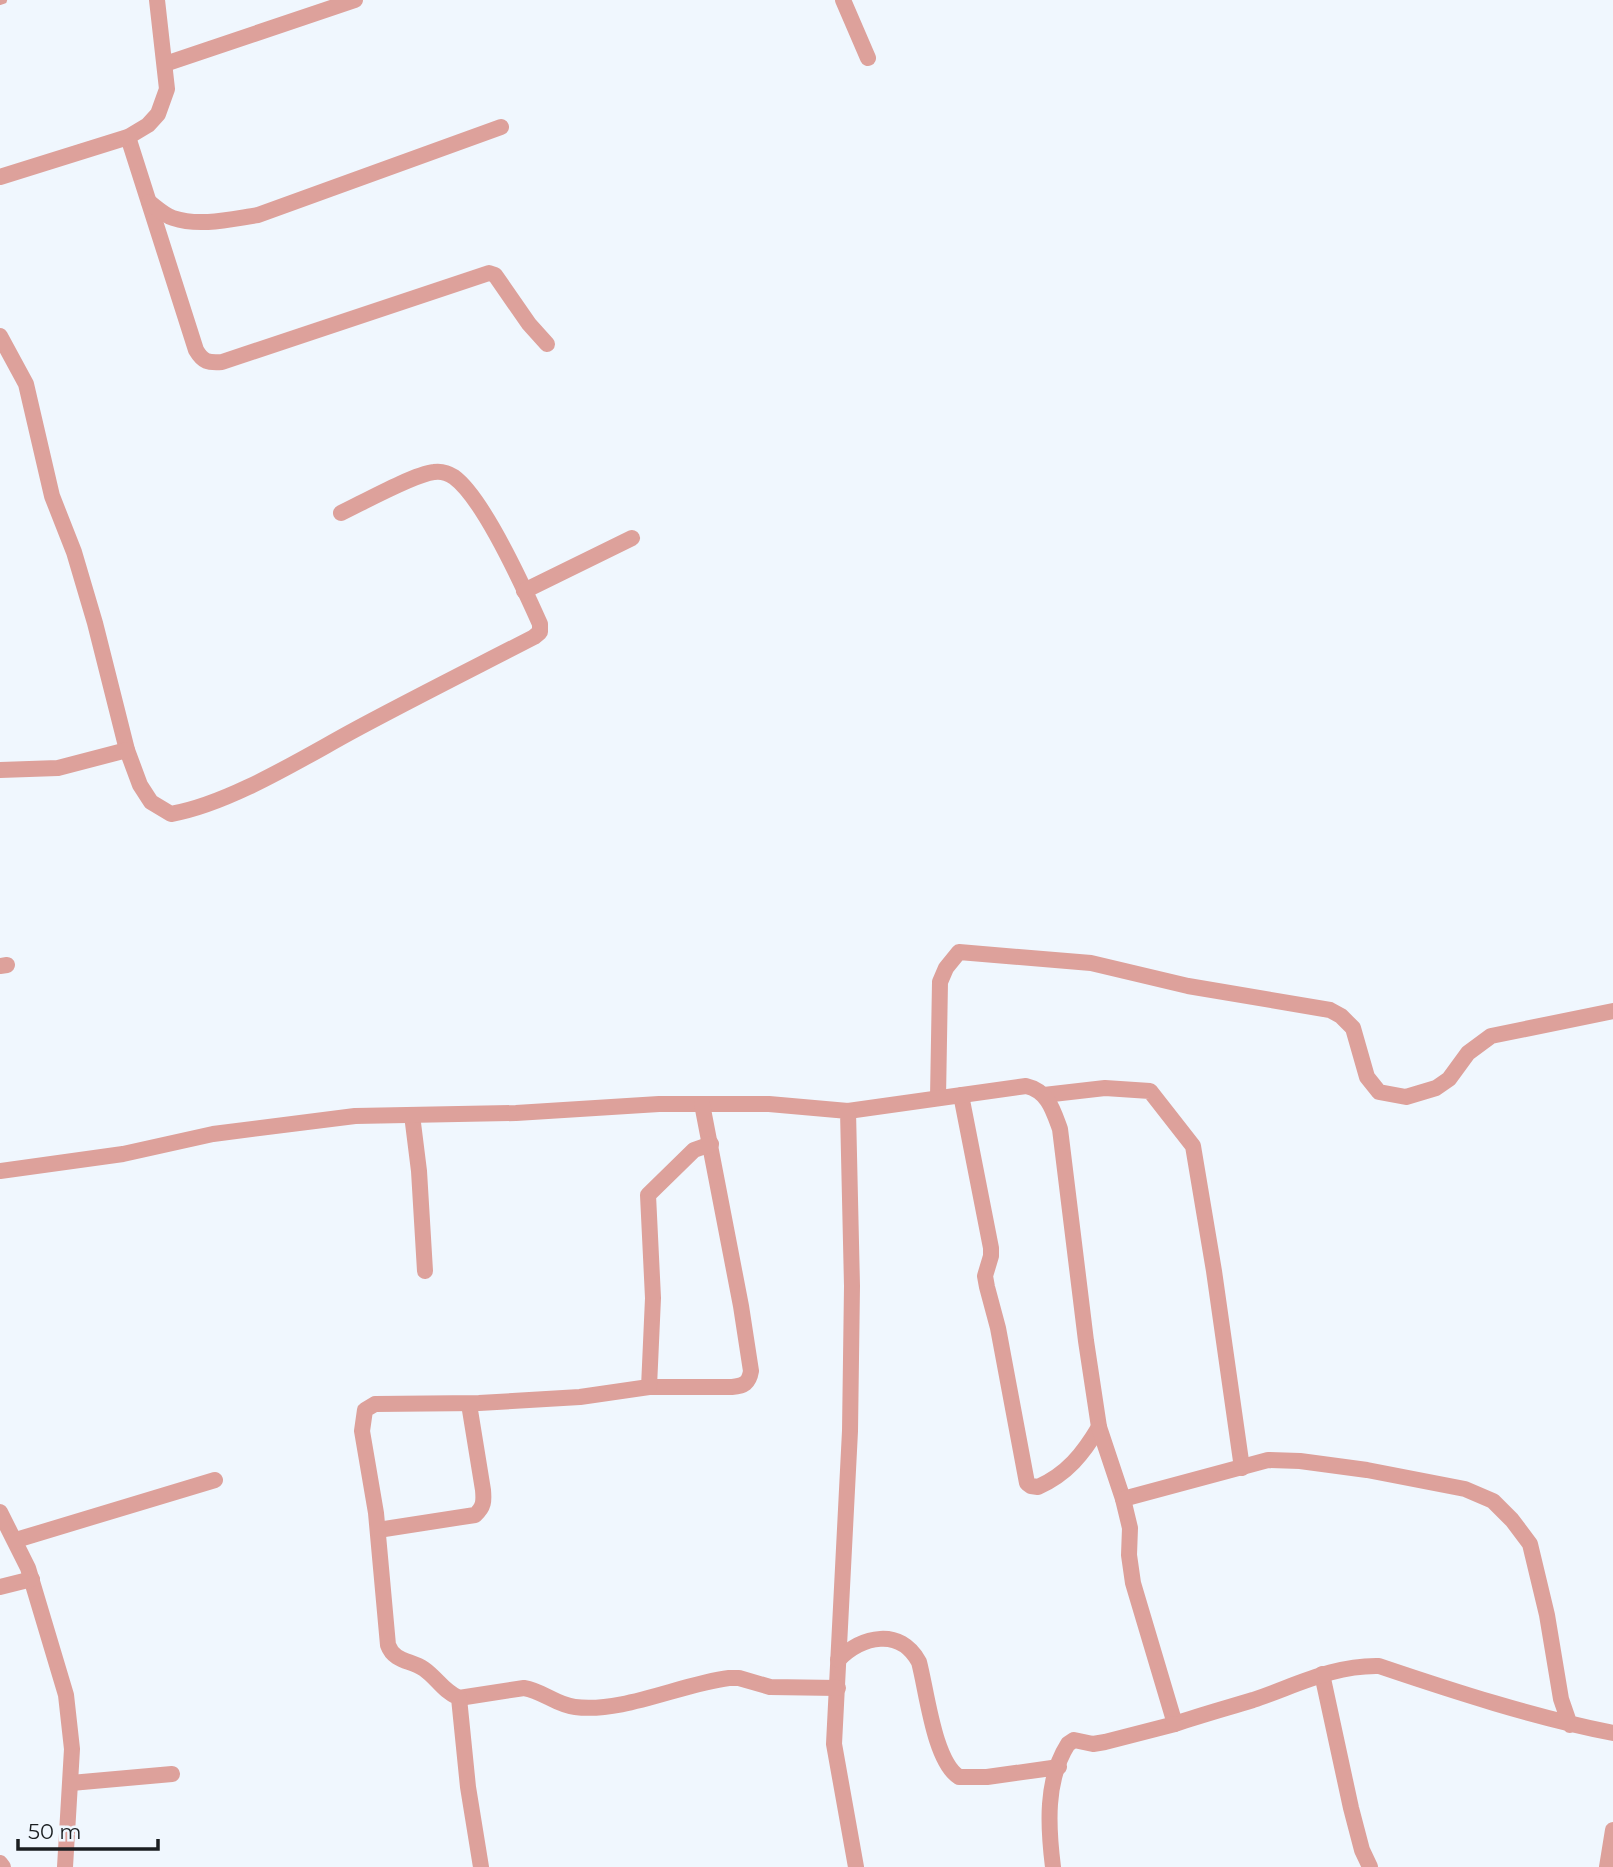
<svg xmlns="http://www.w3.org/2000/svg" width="1613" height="1867" viewBox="0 0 1613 1867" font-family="Montserrat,sans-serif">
	<rect width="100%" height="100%" fill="#f0f7fe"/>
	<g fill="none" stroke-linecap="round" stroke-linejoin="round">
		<path stroke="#dda19b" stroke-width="8" d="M 0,1 L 3,0"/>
		<g stroke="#dda19b" stroke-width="16">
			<path d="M 843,0 L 868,58"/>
			<path d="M 165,64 L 355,0"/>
			<path d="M 128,137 L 196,350 C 203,362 208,363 222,362 L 489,273 L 495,275 L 529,324 L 547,344"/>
			<path d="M 0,177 L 128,137 L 148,125 L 158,114 L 167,89 L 157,0"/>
			<path d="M 149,202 C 156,207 164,215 173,218 C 200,227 231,219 258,215 L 501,127"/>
			<path d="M 0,336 L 26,384 L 52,496 L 74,552 L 95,623 L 127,750 L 140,785 L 151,802 L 171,814 C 228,804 298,761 349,733 C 410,700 472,669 534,637 L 540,632 L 540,624 C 524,588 484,499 454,477 C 448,473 441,471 434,472 C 414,474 362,503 341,513"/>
			<path d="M 524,591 L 632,538"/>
			<path d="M 0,770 L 58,768 L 127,750"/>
			<path d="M 0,966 L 7,965"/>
			<path d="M 961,1095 L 991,1248 L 991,1256 L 985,1276 L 987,1287 L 998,1328 L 1027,1483 L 1031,1486 L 1038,1487 C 1067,1474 1083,1454 1099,1427"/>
			<path d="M 1044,1095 L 1105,1088 L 1150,1091 L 1193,1146 L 1214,1271 L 1242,1468"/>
			<path d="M 938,1098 L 940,982 L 946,968 L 959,952 L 1091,963 L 1188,986 L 1330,1010 L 1341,1016 L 1353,1028 L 1367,1077 L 1379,1092 L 1406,1097 L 1436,1088 L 1449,1079 L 1468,1053 L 1491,1036 L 1613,1011"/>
			<path d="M 848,1111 L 1026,1086 C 1048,1091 1053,1110 1060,1129 L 1086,1341 L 1099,1427 L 1123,1499"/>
			<path d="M 412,1115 L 419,1171 L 425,1271"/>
			<path d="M 0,1171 L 123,1154 L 213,1134 L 355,1116 L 516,1113 L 659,1104 L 769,1104 L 848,1111 L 852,1286 L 850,1431 L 834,1744 L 856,1867"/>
			<path d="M 649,1387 L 732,1387 C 744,1386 749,1383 751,1371 L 741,1306 L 702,1104"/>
			<path d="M 0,1512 L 28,1568 L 66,1695 L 72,1749 L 65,1867"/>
			<path d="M 378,1530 L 475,1515 C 484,1507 484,1501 483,1490 L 469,1404"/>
			<path d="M 16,1540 L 215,1480"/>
			<path d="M 0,1587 L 32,1579"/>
			<path d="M 838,1660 C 862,1636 900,1627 919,1662 C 927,1692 934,1761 959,1777 L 987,1777 L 1059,1767"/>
			<path d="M 1322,1674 L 1351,1808 L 1362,1850 L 1370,1867"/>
			<path d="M 459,1698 L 524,1688 C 543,1691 556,1705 575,1707 C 623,1713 681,1684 729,1678 L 739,1678 L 770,1687 L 838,1688"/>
			<path d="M 1570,1725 L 1561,1699 L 1547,1615 L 1530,1544 L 1512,1520 L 1493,1501 L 1465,1489 L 1367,1470 L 1300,1461 L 1268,1460 L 1123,1499 L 1130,1528 L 1129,1555 L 1133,1583 L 1175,1724 C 1201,1715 1227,1708 1253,1700 C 1295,1686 1333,1665 1379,1666 C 1456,1692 1533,1717 1613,1733"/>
			<path d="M 71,1783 L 172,1774"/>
			<path d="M 0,1863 L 3,1867"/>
			<path d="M 481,1867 L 468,1787 L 459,1698 C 443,1691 437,1678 424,1669 C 411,1660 394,1662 388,1645 L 376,1513 L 362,1431 L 365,1410 L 375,1404 L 479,1403 L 580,1397 L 649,1387 L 653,1298 L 648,1195 L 694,1150 L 711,1144"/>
			<path d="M 1053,1867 C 1048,1827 1045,1780 1068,1744 L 1074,1740 L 1093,1744 L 1105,1742 L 1175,1724"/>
			<path d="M 1607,1867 L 1613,1830"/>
		</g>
	</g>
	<path d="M18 1839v10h140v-10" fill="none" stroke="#1a1e21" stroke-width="3.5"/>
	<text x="28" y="1839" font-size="21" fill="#1a1e21" stroke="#f0f7fe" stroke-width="5" paint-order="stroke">50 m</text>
</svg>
